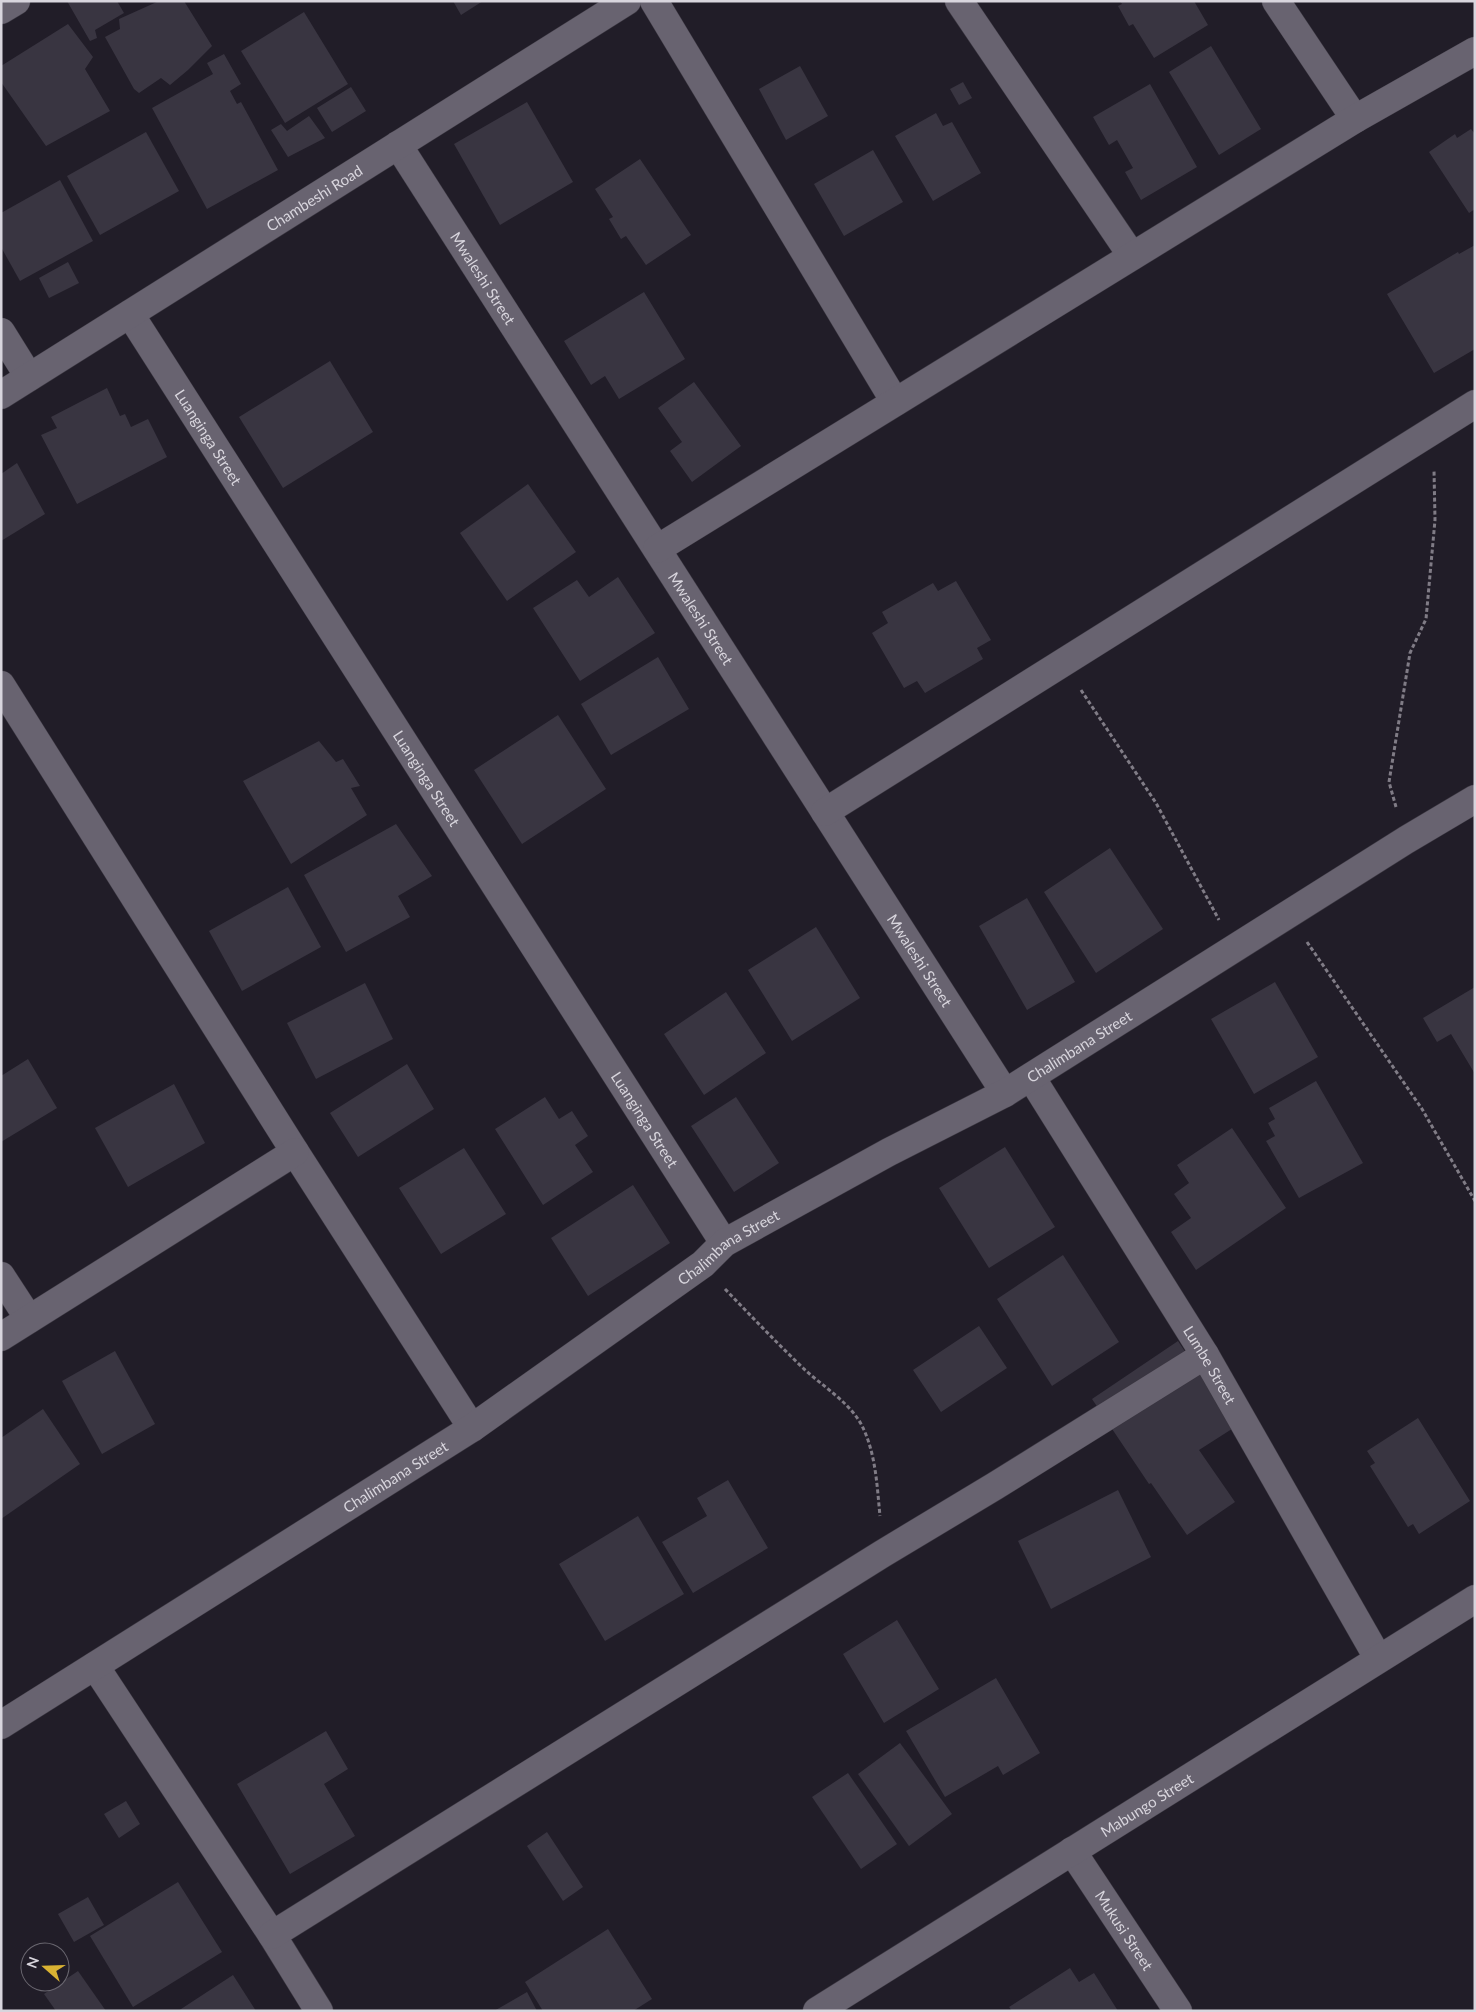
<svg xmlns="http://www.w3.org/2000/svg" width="1476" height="2012" viewBox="0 0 1476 2012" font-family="Lato,sans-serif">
	<rect width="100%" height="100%" fill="#211d28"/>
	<g fill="#393541">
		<path d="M 67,1 L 117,1 L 124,13 L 95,30 L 97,38 L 90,41 Z"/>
		<path d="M 159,1 L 184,1 L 212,46 L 188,70 L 170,85 L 161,78 L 139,93 L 134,89 L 105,37 L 120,29 L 119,19 Z"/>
		<path d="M 453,1 L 483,1 L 461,15 Z"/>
		<path d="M 1120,1 L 1194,1 L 1208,25 L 1154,58 L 1133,24 L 1129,26 L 1118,6 L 1122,4 Z"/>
		<path d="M 304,12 L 348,84 L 285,123 L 241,51 Z"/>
		<path d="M 68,24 L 93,57 L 85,69 L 110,111 L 46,146 L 1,82 L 1,66 Z"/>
		<path d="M 1211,46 L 1261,129 L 1219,155 L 1169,72 Z"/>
		<path d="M 224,54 L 241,84 L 230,91 L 237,104 L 241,102 L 278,170 L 207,209 L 152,108 L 213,74 L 207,63 Z"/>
		<path d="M 800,66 L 828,116 L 786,140 L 759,89 Z"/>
		<path d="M 963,82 L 972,98 L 959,105 L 950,89 Z"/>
		<path d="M 1150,84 L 1197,167 L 1141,200 L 1125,172 L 1133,168 L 1117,140 L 1109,145 L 1093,117 Z"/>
		<path d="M 351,87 L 366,111 L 332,132 L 317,108 Z"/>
		<path d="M 527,102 L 573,182 L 500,225 L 454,144 Z"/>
		<path d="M 936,113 L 943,126 L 952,122 L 981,173 L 933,201 L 895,136 Z"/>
		<path d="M 309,116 L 325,138 L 288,157 L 271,130 L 281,124 L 287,131 Z"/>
		<path d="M 1471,129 L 1475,134 L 1475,209 L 1469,213 L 1429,152 L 1455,134 L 1457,138 Z"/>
		<path d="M 146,132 L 179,191 L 100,235 L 67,176 Z"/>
		<path d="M 873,150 L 903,202 L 844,236 L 814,184 Z"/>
		<path d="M 640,159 L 691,235 L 646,265 L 626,236 L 621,239 L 609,219 L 613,217 L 595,189 Z"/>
		<path d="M 60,180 L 93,241 L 20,281 L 1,247 L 1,213 Z"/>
		<path d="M 1475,245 L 1475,349 L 1434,373 L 1387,294 L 1458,252 L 1459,254 Z"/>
		<path d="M 68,262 L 79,283 L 49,298 L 39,278 Z"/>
		<path d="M 644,292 L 685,359 L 619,399 L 605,376 L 591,385 L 564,341 Z"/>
		<path d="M 330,361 L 373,432 L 283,488 L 239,417 Z"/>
		<path d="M 694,382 L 741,446 L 692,482 L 670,451 L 682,442 L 658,408 Z"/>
		<path d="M 107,388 L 120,416 L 125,414 L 131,427 L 148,419 L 167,457 L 77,504 L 41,435 L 57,428 L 51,417 Z"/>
		<path d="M 17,463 L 45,514 L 1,541 L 1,474 Z"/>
		<path d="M 528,484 L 576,552 L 507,601 L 460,533 Z"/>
		<path d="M 618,577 L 655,633 L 580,681 L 533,608 L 577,580 L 589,597 Z"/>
		<path d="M 956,581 L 991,640 L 977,648 L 983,659 L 925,693 L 917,681 L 904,688 L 872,633 L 888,623 L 882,612 L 933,583 L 938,591 Z"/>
		<path d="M 658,657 L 689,709 L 611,755 L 581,704 Z"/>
		<path d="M 558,715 L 606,789 L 522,844 L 474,770 Z"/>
		<path d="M 319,741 L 336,762 L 343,759 L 360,786 L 351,788 L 367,815 L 291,864 L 243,781 Z"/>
		<path d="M 396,824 L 432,876 L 398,896 L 410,917 L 346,952 L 304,875 Z"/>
		<path d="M 1110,848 L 1163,929 L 1096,973 L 1044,892 Z"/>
		<path d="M 288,887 L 321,947 L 242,991 L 209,931 Z"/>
		<path d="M 1027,898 L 1075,982 L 1027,1010 L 979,926 Z"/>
		<path d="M 816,927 L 860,998 L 792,1041 L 748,970 Z"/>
		<path d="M 1275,982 L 1318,1057 L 1254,1094 L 1211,1019 Z"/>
		<path d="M 365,983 L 393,1039 L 316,1079 L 287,1023 Z"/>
		<path d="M 1475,987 L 1475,1074 L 1451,1034 L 1437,1042 L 1423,1018 Z"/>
		<path d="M 726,992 L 766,1053 L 704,1095 L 664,1034 Z"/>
		<path d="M 28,1059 L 57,1108 L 1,1142 L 1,1076 Z"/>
		<path d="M 407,1064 L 434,1109 L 358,1157 L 330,1113 Z"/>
		<path d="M 1316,1081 L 1363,1163 L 1299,1198 L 1266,1141 L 1275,1136 L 1268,1123 L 1275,1119 L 1269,1108 Z"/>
		<path d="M 174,1084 L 205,1143 L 128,1187 L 95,1128 Z"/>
		<path d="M 545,1097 L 559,1119 L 572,1111 L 588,1136 L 575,1145 L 593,1172 L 543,1205 L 495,1129 Z"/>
		<path d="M 736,1097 L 779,1163 L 734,1192 L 691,1126 Z"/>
		<path d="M 1232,1128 L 1286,1208 L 1196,1270 L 1171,1232 L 1191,1218 L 1174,1194 L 1189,1183 L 1177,1165 Z"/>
		<path d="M 1005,1147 L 1055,1227 L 989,1268 L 939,1188 Z"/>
		<path d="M 464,1148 L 506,1214 L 441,1254 L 399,1188 Z"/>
		<path d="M 633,1185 L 670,1243 L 588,1296 L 551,1238 Z"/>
		<path d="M 1063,1255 L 1119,1342 L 1052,1386 L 997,1299 Z"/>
		<path d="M 979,1326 L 1007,1368 L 941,1412 L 913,1370 Z"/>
		<path d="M 1178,1341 L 1235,1427 L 1199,1450 L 1235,1502 L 1187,1535 L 1151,1483 L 1149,1484 L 1092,1399 Z"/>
		<path d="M 115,1351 L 155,1424 L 102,1454 L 62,1381 Z"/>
		<path d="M 43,1409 L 80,1464 L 1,1519 L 1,1438 Z"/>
		<path d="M 1418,1418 L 1470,1501 L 1419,1534 L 1413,1524 L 1408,1527 L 1370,1466 L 1375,1463 L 1367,1451 Z"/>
		<path d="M 728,1480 L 768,1548 L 693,1593 L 662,1542 L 707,1516 L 697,1498 Z"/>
		<path d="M 1118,1490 L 1151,1557 L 1051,1609 L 1018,1541 Z"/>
		<path d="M 638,1516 L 684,1594 L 605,1641 L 559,1564 Z"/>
		<path d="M 897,1620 L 939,1689 L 884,1723 L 843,1654 Z"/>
		<path d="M 996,1678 L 1040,1753 L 1003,1775 L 998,1766 L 945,1797 L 906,1731 Z"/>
		<path d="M 326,1731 L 348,1769 L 324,1784 L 355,1836 L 290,1874 L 237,1784 Z"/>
		<path d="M 900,1743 L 952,1814 L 909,1846 L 858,1774 Z"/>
		<path d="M 848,1773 L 897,1844 L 861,1869 L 812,1797 Z"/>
		<path d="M 126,1801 L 140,1824 L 119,1838 L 104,1814 Z"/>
		<path d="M 547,1832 L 583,1887 L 563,1901 L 527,1846 Z"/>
		<path d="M 178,1882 L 222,1952 L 133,2007 L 90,1936 Z"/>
		<path d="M 88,1897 L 104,1925 L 74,1942 L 58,1914 Z"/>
		<path d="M 608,1929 L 652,1999 L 633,2011 L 543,2011 L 525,1982 Z"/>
		<path d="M 1070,1968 L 1079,1982 L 1094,1973 L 1118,2011 L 1012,2011 L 1009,2007 Z"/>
		<path d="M 78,1971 L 106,2011 L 56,2011 L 44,1994 Z"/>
		<path d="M 233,1975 L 256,2011 L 178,2011 Z"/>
		<path d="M 527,1992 L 537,2011 L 494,2011 L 508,2003 Z"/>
	</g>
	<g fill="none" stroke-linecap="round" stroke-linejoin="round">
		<g stroke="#3c3842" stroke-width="29">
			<g id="minor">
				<path d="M 654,1 L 895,402"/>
				<path d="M 959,1 L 1132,256"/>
				<path d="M 1276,1 L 1355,119"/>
				<path d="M 1,10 L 16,1"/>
				<path id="s1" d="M 398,145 L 1005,1093"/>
				<path id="s2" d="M 130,314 L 724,1243"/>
				<path d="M 1,332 L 29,377"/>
				<path id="s3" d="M 1,395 L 627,1"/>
				<path d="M 657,549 L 1355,119 L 1475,51"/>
				<path d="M 1,685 L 295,1152 L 472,1428"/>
				<path d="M 825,812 L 1475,404"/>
				<path id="s4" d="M 1031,1077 L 1205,1355 L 1378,1658"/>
				<path d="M 1,1276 L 29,1319"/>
				<path d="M 1,1337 L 295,1152"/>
				<path d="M 95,1666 L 272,1935 L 319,2011"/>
				<path id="s5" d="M 1,1725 L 472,1428 L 703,1264 L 724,1243 L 889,1152 L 1005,1093 L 1406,840 L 1475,799"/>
				<path id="s6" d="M 1072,1851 L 1178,2011"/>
				<path d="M 272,1935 L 882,1554 L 995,1486 L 1205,1355"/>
				<path id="s7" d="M 817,2011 L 1475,1599"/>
			</g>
		</g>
		<g stroke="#807c86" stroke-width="3" stroke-dasharray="4 2.5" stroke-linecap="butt">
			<path d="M 1081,690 L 1156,803 L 1219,920"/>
			<path d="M 1396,807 L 1389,782 L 1410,653 L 1426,619 L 1435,520 L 1434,470"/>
			<path d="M 1307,942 L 1422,1109 L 1475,1201"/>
			<path d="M 725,1289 C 751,1316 776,1342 803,1368 C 823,1387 853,1404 864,1430 C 876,1457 877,1486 880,1516"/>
		</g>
		<use href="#minor" stroke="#686370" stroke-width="28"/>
	</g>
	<g text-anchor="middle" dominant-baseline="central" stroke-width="4" stroke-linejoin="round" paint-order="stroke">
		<g font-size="15" fill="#d8d5dd" stroke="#211d28">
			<text stroke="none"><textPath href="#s3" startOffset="370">Chambeshi Road</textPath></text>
			<text stroke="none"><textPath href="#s1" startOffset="158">Mwaleshi Street</textPath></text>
			<text stroke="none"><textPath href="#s2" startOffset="146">Luanginga Street</textPath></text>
			<text stroke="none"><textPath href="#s1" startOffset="562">Mwaleshi Street</textPath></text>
			<text stroke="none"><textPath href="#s2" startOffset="551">Luanginga Street</textPath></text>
			<text stroke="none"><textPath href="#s1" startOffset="968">Mwaleshi Street</textPath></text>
			<text stroke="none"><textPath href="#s5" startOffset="1276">Chalimbana Street</textPath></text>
			<text stroke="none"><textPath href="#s2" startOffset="956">Luanginga Street</textPath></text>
			<text stroke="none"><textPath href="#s5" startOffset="871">Chalimbana Street</textPath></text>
			<text stroke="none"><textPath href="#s4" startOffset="339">Lumbe Street</textPath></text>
			<text stroke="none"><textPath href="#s5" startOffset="466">Chalimbana Street</textPath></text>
			<text stroke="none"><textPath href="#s7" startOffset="389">Mabungo Street</textPath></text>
			<text stroke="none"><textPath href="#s6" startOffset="95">Mukusi Street</textPath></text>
		</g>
	</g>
	<rect width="1476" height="2012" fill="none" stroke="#d8d5dd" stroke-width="5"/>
	<g transform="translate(45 1967) rotate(290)"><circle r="24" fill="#211d28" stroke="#6a6770"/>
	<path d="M0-4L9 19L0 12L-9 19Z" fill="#dab333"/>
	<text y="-8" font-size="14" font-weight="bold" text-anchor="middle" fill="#d8d5dd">N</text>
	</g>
</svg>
